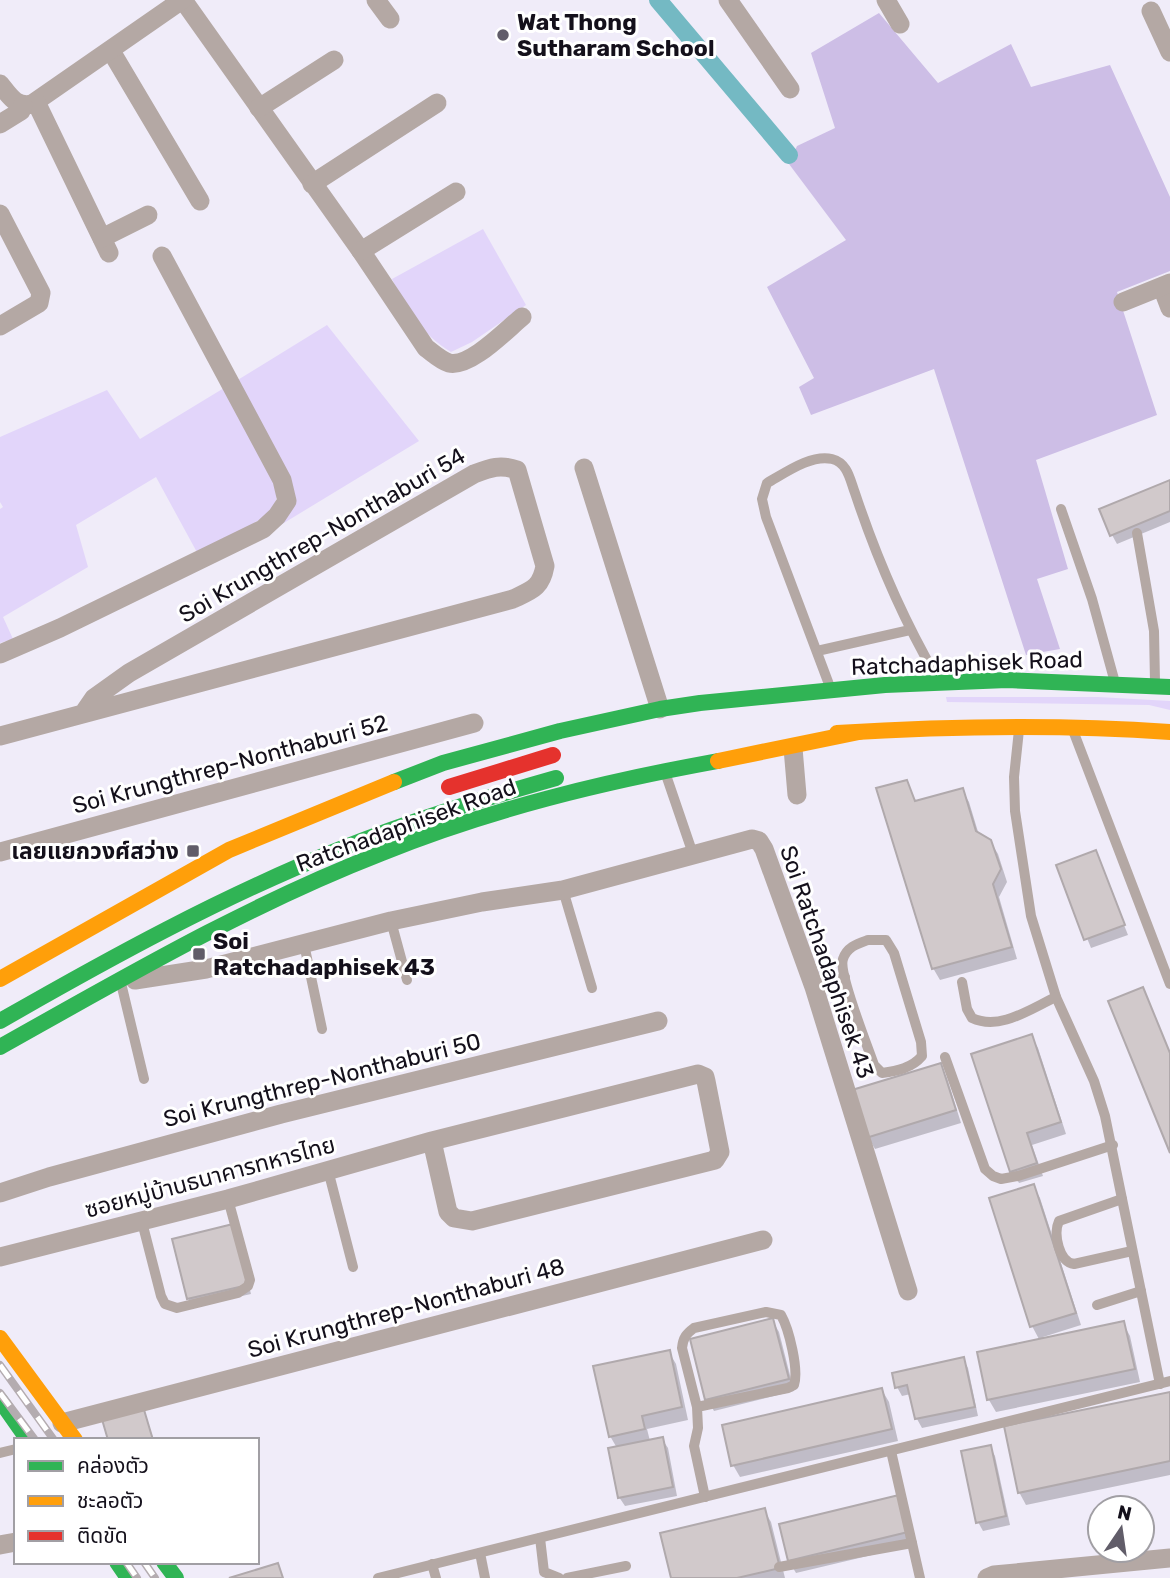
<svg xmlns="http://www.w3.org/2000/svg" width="1170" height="1578" viewBox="0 0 1170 1578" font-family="Rubik,'Noto Sans Thai',sans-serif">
	<rect width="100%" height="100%" fill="#f0ecf9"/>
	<g fill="#e2d5fa">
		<path d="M 483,229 L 526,305 L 472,342 L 451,352 C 420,333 408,311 392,279 Z"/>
		<path d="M 327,325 L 419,441 L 274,529 L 293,506 L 236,381 Z"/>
		<path d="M 224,388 L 274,476 L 277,495 L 274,511 L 199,556 L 156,477 L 76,525 L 88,567 L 3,617 L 13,639 L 0,643 L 0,509 L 3,507 L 0,502 L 0,437 L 107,390 L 140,439 Z"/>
		<path d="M 946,697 L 1098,697 L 1170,701 L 1170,710 L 1149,705 L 947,702 Z"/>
	</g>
	<path fill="#cdbee6" d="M 879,13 L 938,83 L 1011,44 L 1031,87 L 1110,65 L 1170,197 L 1170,271 L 1117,292 L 1157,415 L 1036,460 L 1068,569 L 1037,579 L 1060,649 L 1026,655 L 934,369 L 811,415 L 799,387 L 814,378 L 767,287 L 846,240 L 789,164 L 797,146 L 835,128 L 811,53 Z"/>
	<g fill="#0003">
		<path d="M 1170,482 L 1170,522 L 1117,544 L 1112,535 Z"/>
		<path d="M 906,782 L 916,802 L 962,790 L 969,802 L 979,835 L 990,841 L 998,854 L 1007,882 L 999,897 L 1017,959 L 940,980 L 933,968 Z"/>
		<path d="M 1095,852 L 1128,935 L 1091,948 L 1058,866 Z"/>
		<path d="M 1143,989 L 1170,1052 L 1170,1148 Z"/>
		<path d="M 1031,1036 L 1038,1048 L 1066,1134 L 1032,1145 L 1043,1176 L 1019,1183 L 1012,1171 Z"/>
		<path d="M 940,1065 L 947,1078 L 961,1123 L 875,1149 L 868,1137 Z"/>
		<path d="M 1033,1186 L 1040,1198 L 1081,1325 L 1043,1337 L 1044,1340 L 1123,1323 L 1130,1336 L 1140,1382 L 996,1412 L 989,1400 L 979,1354 L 1040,1341 L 1032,1326 L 991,1199 Z"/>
		<path d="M 237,1235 L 251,1294 L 193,1307 L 188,1298 Z"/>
		<path d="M 772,1320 L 779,1332 L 794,1391 L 714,1411 L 707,1399 Z"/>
		<path d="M 669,1352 L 676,1364 L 688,1420 L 647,1429 L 650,1441 L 662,1439 L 668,1448 L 677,1496 L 625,1506 L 619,1497 L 617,1448 L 610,1436 Z"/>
		<path d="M 963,1359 L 968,1368 L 978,1416 L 922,1428 L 917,1419 L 911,1394 L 902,1396 L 897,1387 Z"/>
		<path d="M 882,1390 L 889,1402 L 898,1441 L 740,1477 L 733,1465 Z"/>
		<path d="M 1170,1393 L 1170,1475 L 1026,1505 L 1019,1492 Z"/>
		<path d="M 141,1405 L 154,1440 L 110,1440 Z"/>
		<path d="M 990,1447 L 995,1456 L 1010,1525 L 983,1531 L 978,1522 Z"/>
		<path d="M 898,1497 L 914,1545 L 796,1573 L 789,1561 Z"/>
		<path d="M 764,1510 L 771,1522 L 785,1578 L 672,1578 Z"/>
	</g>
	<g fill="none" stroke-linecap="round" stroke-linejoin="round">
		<path stroke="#74b9c3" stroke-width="18" d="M 658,0 L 789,155"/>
	</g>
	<g fill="#d1c9cb" stroke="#b0a9ac" stroke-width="2">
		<path d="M 1170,480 L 1170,511 L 1110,536 L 1099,509 Z"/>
		<path d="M 907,780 L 915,801 L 963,788 L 976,831 L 991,840 L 1001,869 L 993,884 L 1012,947 L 932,969 L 876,788 Z"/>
		<path d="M 1096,850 L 1125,925 L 1084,940 L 1056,865 Z"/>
		<path d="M 1143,987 L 1170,1053 L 1170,1153 L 1108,1001 Z"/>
		<path d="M 1032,1034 L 1061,1122 L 1027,1133 L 1037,1163 L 1010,1172 L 971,1054 Z"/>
		<path d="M 941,1063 L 956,1110 L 866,1138 L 852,1090 Z"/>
		<path d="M 1034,1184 L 1076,1313 L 1030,1327 L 989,1198 Z"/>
		<path d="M 233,1224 L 248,1285 L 187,1299 L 172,1239 Z"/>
		<path d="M 773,1318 L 789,1379 L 705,1400 L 690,1339 Z"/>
		<path d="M 1124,1321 L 1135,1369 L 987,1400 L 977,1352 Z"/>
		<path d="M 670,1350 L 682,1407 L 642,1416 L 645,1429 L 609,1437 L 593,1366 Z"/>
		<path d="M 964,1357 L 975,1407 L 915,1419 L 907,1385 L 895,1388 L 892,1373 Z"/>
		<path d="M 882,1388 L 892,1429 L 731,1466 L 722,1425 Z"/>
		<path d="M 1170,1392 L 1170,1461 L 1018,1493 L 1004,1426 Z"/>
		<path d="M 142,1403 L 153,1440 L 108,1440 L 101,1416 Z"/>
		<path d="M 663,1437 L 673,1487 L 618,1498 L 608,1448 Z"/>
		<path d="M 991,1445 L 1006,1516 L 976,1523 L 961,1451 Z"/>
		<path d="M 899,1495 L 908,1532 L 788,1561 L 779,1524 Z"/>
		<path d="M 765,1508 L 780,1568 L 737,1578 L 671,1578 L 660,1533 Z"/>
		<path d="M 278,1563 L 283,1578 L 229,1578 Z"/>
	</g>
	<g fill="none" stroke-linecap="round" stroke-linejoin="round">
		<g stroke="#b4a8a4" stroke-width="10">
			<path d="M 1061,509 L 1092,599 L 1114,679"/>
			<path d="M 1137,533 L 1154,631 L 1155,682"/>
			<path d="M 817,651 L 910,630"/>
			<path d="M 830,687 L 766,517 L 762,499 L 767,483 C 785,473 811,454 832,459 C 848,463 850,480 855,493 C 876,556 903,619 936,676"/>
			<path d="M 1019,730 L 1014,777 L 1015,811 L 1031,916 L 1056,997 L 1094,1081 L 1105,1116 L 1160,1384"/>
			<path d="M 1074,733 L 1170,984"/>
			<path d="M 666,775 L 693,854"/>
			<path d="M 563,890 L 592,988"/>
			<path d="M 391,921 L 407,980"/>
			<path d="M 868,940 L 886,940 L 894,953 L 921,1042 L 922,1056 C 912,1068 897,1071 882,1073 L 874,1065 C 868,1047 838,973 843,959 C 847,947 857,944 868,940 Z"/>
			<path d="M 304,944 L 322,1029"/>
			<path d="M 962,982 L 967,1009 L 972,1018 C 1000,1031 1030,1009 1056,997"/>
			<path d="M 121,983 L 144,1079"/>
			<path d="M 814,987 L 845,977"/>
			<path d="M 945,1057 L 985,1169 L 993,1176 L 1001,1179 L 1018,1176 L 1113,1145"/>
			<path d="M 328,1170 L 353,1267"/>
			<path d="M 1122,1199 L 1059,1221 C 1053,1234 1059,1262 1074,1264 L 1132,1251"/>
			<path d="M 142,1222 L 161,1296 L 165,1304 L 177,1308 L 238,1293 L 248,1286 L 250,1280 L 228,1199"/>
			<path d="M 1097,1305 L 1141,1291"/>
			<path d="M 697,1407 L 788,1388 L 794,1385 C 799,1370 789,1329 781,1315 L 766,1312 L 694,1328 C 686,1334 683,1338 682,1348 L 697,1407 L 698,1428 L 694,1446 L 705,1497"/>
			<path d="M 891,1451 L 920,1578"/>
			<path d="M 0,1453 L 16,1449"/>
			<path d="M 540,1538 L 544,1572 L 559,1578"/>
			<path d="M 480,1553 L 485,1578"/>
			<path d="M 432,1564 L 436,1578"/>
			<path d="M 779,1567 L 912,1543"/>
			<path d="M 378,1578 L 1170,1381"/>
			<path d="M 567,1578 L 626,1566"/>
		</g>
		<g stroke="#b4a8a4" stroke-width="19">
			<path d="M 183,0 L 361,251 L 426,348 C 433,353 440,360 449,363 C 470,368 506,330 522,317"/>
			<path d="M 376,0 L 390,19"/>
			<path d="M 728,0 L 790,89"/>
			<path d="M 886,0 L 900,24"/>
			<path d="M 1151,11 L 1170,52"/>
			<path d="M 111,51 L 200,201"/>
			<path d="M 0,84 C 9,95 16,108 32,104 L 182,0"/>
			<path d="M 36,102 L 109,253"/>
			<path d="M 259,108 L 334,60"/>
			<path d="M 0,124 L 21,111 L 23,105"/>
			<path d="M 312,184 L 437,103"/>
			<path d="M 0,214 L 41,293 L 39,303 L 0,326"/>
			<path d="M 102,238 L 148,215"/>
			<path d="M 361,251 L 456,192"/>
			<path d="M 1162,287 L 1170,308"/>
			<path d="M 1123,302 L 1170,283"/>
			<path d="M 584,468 L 660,709"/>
			<path d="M 0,654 L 60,628 L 263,529 L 277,516 L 287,501 L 282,480 L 162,256"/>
			<path d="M 0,736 L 513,599 C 532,590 541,588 545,566 L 517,470 C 500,464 490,468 474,474 L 129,673 L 94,698 L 83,714"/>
			<path d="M 793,748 L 797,795"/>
			<path d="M 0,852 L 474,723"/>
			<path d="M 135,980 L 206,969 L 391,921 L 482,902 L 563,890 L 752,839 L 759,841 L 764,849 L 814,987 L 908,1291"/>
			<path d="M 0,1193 L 49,1177 L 281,1114 L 658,1021"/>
			<path d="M 0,1257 L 228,1199 L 432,1141 L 698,1074 L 705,1077 L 706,1081 L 720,1152 L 715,1160 L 472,1221 L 454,1218 L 448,1212 L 432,1141"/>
			<path d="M 62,1423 L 763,1240"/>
			<path d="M 0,1545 L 16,1542"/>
			<path d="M 987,1578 L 994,1575 L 1170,1558"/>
		</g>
		<g stroke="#30b455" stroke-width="16">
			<path d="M 394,782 L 443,763 L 560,731 L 660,709 L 700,703 L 885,685 L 1007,680 L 1170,687"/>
			<path d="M 0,1047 C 125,977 248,905 382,853 C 491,809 603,782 718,761"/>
			<path d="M 0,1400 L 28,1440"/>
			<path d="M 117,1562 L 128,1578"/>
			<path d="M 164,1562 L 176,1578"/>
		</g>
		<g stroke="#ff9f0a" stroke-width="16">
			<path d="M 837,733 C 948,726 1059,724 1170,732"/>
			<path d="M 718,761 L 859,732"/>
			<path d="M 0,979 L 229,850 L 394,782"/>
			<path d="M 0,1338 L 75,1440"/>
		</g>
		<g stroke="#b4acb0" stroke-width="8">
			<g id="rail">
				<path d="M 0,1365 L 54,1440"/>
				<path d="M 0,1393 L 35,1440"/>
				<path d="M 126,1562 L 137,1578"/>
				<path d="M 144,1562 L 155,1578"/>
			</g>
		</g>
		<use href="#rail" stroke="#fff" stroke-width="5" stroke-dasharray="16" stroke-linecap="butt"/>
		<path stroke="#30b455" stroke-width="16" d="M 0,1021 C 110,958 221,897 338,850 C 409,821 482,799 556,778"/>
		<path stroke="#e5322d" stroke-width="16" d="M 449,787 L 553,755"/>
	</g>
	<g fill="#615d69" stroke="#fff" stroke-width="2.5">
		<circle cx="503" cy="35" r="7"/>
		<rect x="186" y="844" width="14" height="14" rx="3.5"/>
		<rect x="192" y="947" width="14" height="14" rx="3.5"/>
	</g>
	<g text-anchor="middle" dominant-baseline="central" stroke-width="6" stroke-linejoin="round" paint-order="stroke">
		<g font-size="23" font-weight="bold" fill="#14101b" stroke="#fff" text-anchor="start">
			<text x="517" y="22">Wat Thong<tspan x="517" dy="26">Sutharam School</tspan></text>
			<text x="179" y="851" text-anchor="end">เลยแยกวงศ์สว่าง</text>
			<text x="213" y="941">Soi<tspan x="213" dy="26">Ratchadaphisek 43</tspan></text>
		</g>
		<g font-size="23" fill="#14101b" stroke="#fff">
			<text transform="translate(322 535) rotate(-30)">Soi Krungthrep-Nonthaburi 54</text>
			<text transform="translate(967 663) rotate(-2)">Ratchadaphisek Road</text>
			<text transform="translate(230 764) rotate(-15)">Soi Krungthrep-Nonthaburi 52</text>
			<text transform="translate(406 825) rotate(-20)">Ratchadaphisek Road</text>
			<text transform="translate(827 962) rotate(71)">Soi Ratchadaphisek 43</text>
			<text transform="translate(322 1080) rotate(-14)">Soi Krungthrep-Nonthaburi 50</text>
			<text transform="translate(210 1177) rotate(-15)">ซอยหมู่บ้านธนาคารทหารไทย</text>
			<text transform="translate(406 1308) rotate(-15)">Soi Krungthrep-Nonthaburi 48</text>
		</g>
	</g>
	<rect x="14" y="1438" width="245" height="126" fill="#ffffff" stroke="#a19fa4" stroke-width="2"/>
	<rect x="28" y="1461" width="35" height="10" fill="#30b455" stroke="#a19fa4" stroke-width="2"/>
	<text x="77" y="1473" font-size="21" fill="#14101b">คล่องตัว</text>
	<rect x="28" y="1496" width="35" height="10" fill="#ff9f0a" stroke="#a19fa4" stroke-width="2"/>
	<text x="77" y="1508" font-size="21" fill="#14101b">ชะลอตัว</text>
	<rect x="28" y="1531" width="35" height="10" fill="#e5322d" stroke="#a19fa4" stroke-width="2"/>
	<text x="77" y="1543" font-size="21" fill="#14101b">ติดขัด</text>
	<g transform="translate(1121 1529) rotate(13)"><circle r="33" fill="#ffffff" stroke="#a19fa4" stroke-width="2"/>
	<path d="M0-5L12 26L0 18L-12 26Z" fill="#615d69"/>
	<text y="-10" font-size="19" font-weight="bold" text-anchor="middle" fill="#14101b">N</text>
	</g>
</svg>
